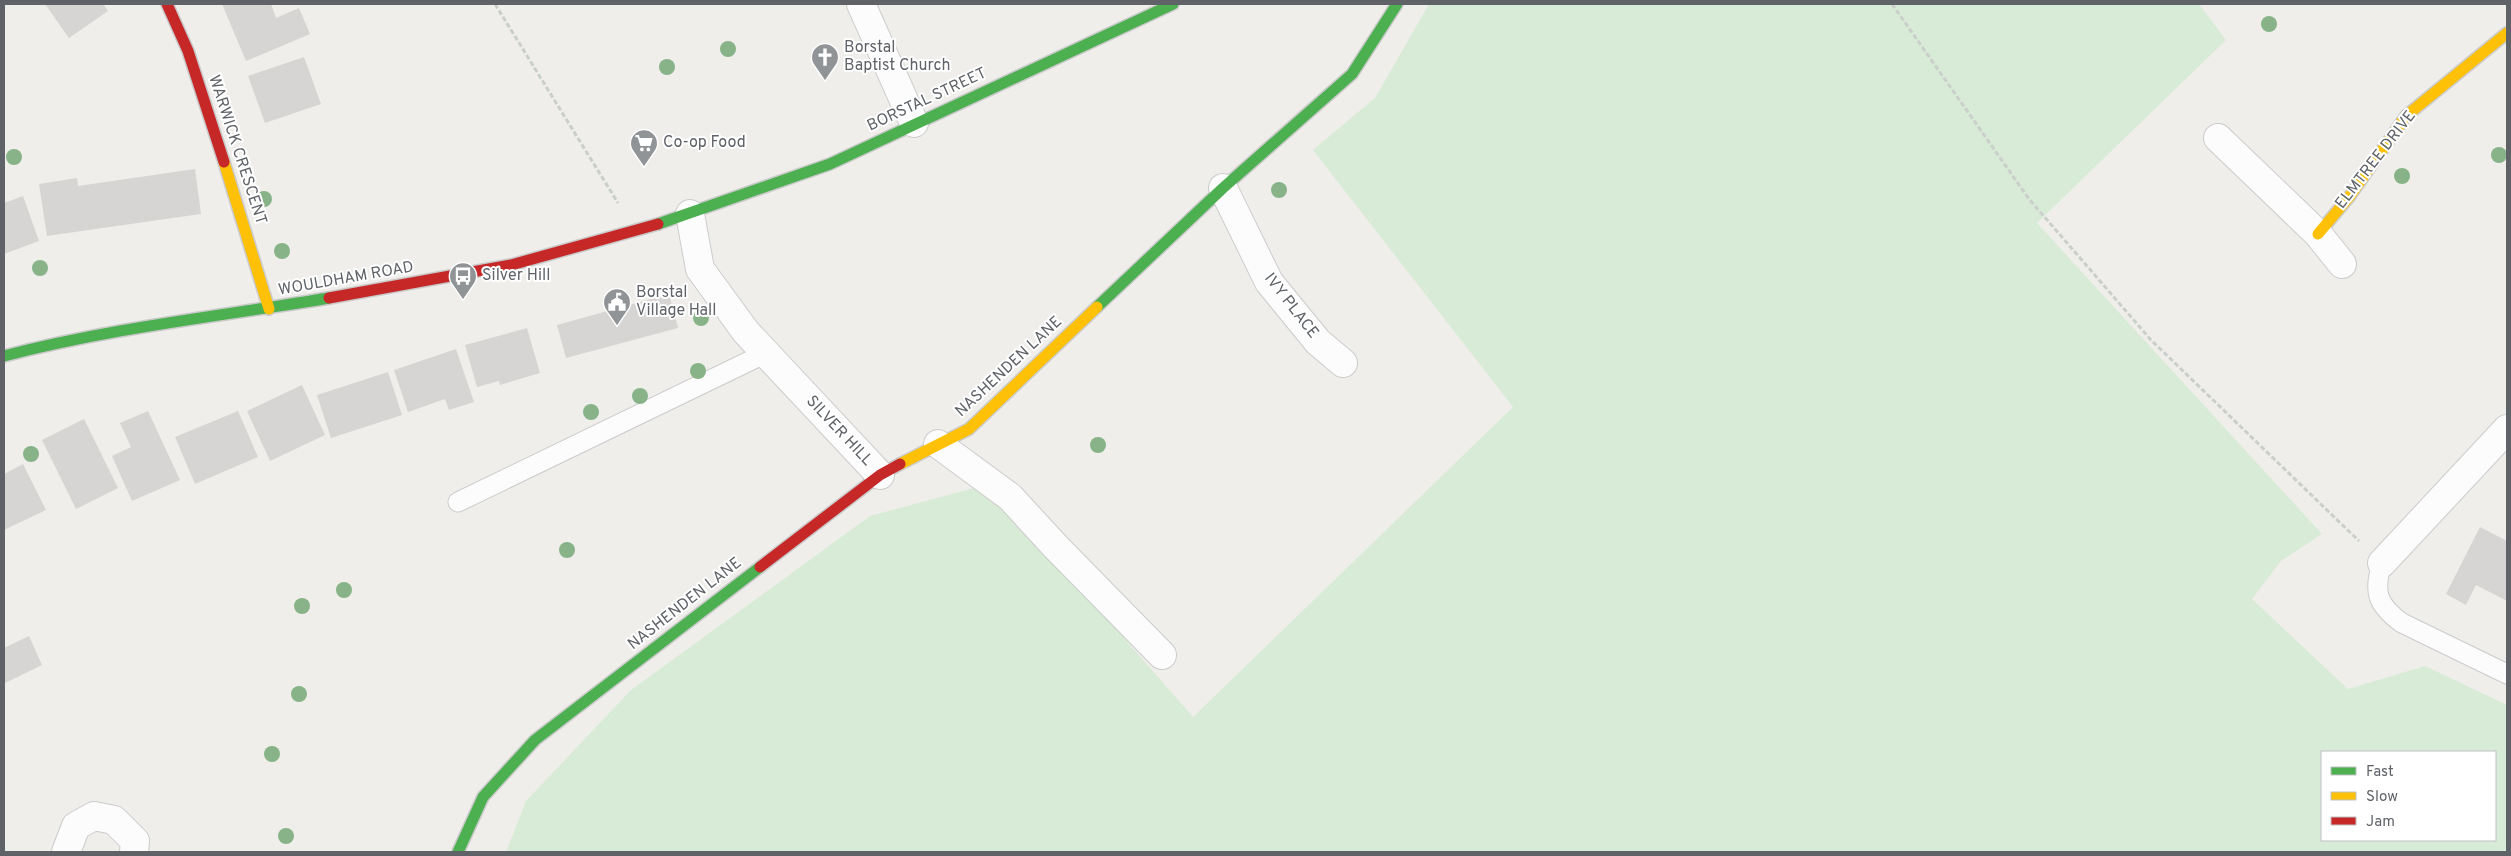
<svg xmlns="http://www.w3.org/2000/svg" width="2511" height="856" viewBox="0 0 2511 856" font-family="Overpass,sans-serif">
	<rect width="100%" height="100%" fill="#efeeea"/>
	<path fill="#d8ebd6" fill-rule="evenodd" d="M 1429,4 L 2199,4 L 2226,40 L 2037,223 L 2322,534 L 2281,561 L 2252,599 L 2348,689 L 2425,666 L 2507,705 L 2507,852 L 506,852 L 526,801 L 631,690 L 870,516 L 989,484 L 1193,717 L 1513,407 L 1313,150 L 1375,98 ZM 2322,752 L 2495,752 L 2495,840 L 2322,840 Z"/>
	<g fill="#d6d5d3">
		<path d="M 45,4 L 103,4 L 108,11 L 69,38 Z"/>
		<path d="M 222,4 L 271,4 L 276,18 L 299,8 L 310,34 L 246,61 Z"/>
		<path d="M 304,57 L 321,104 L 265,123 L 248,76 Z"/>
		<path d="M 195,169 L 201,214 L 47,236 L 39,184 L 77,178 L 78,186 Z"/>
		<path d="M 23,196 L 39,241 L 4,254 L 4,203 Z"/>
		<path d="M 669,294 L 678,328 L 566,358 L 557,325 Z"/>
		<path d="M 527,328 L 540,373 L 500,385 L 499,381 L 477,387 L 465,345 Z"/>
		<path d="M 456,349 L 474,402 L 449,410 L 445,399 L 408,412 L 394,370 Z"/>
		<path d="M 388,372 L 402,415 L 331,438 L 317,395 Z"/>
		<path d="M 302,385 L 325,435 L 270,461 L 247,411 Z"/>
		<path d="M 148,411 L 180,480 L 132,501 L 112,456 L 131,447 L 120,423 Z"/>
		<path d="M 238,411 L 258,457 L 195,484 L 175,437 Z"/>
		<path d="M 84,419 L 118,488 L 76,509 L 42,440 Z"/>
		<path d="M 23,464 L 46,510 L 4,530 L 4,474 Z"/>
		<path d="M 2480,527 L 2507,541 L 2507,601 L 2476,585 L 2466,605 L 2446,594 Z"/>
		<path d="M 29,636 L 42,665 L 5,683 L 4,648 Z"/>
	</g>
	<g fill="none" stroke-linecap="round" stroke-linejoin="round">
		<g stroke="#cbcccc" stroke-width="21">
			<g id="lane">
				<path d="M 458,502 L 766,353"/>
				<path d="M 2382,563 C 2373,592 2377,605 2402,623 L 2507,674"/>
			</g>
		</g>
		<g stroke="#cbcccc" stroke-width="30">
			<g id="street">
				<path d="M 861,4 L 914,123"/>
				<path d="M 2218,138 L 2318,234 L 2342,264"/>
				<path d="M 1223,188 L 1269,282 L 1318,342 L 1343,363"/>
				<path d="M 690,214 L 700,269 L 746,332 L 880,475"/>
				<path d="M 938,444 L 1010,497 L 1056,547 L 1162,655"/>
				<path d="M 2382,563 L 2507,429"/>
				<path d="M 66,852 L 76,826 L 94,816 L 114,820 L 135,841 L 134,852"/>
			</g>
		</g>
		<g stroke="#cacacb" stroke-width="14">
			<g id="fast">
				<path d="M 658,224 L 830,164 L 1173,4"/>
				<path d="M 1097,307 L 1223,188 L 1352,74 L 1397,4"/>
				<path d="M 4,356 C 110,328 221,316 329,298"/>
				<path d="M 458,852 L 483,797 L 535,740 L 760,567"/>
			</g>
		</g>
		<g stroke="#cacacb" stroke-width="14">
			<g id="slow">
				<path d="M 224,162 L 269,309"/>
				<path d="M 2318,234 L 2349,197 L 2406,116 L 2507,33"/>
				<path d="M 900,464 L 969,429 L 1097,307"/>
			</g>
		</g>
		<g stroke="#cacacb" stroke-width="14">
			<g id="jam">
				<path d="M 167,4 L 188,51 L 224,162"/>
				<path d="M 329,298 L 511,265 L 658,224"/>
				<path d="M 760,567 L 880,475 L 900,464"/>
			</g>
		</g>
		<g stroke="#cacfcc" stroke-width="3" stroke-dasharray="5 2.5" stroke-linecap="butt">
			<path d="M 495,4 L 618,203"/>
			<path d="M 1892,4 L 2029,199 L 2151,340 L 2359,541"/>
		</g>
		<use href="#lane" stroke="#fdfcfc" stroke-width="19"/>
		<use href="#street" stroke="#fdfcfc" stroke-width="28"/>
		<use href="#fast" stroke="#4caf50" stroke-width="11"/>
		<use href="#slow" stroke="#ffc107" stroke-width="11"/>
		<use href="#jam" stroke="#c62828" stroke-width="11"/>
	</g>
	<g fill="#88b388">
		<circle cx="2269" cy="24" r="8"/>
		<circle cx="728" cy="49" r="8"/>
		<circle cx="667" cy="67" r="8"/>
		<circle cx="2499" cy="155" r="8"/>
		<circle cx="14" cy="157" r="8"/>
		<circle cx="2402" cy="176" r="8"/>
		<circle cx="1279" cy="190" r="8"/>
		<circle cx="264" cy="199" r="8"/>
		<circle cx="282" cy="251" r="8"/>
		<circle cx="40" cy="268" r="8"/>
		<circle cx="701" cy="318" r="8"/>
		<circle cx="698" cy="371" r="8"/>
		<circle cx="640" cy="396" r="8"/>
		<circle cx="591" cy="412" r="8"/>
		<circle cx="1098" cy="445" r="8"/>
		<circle cx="31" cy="454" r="8"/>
		<circle cx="567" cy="550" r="8"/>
		<circle cx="344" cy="590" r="8"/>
		<circle cx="302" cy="606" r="8"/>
		<circle cx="299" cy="694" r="8"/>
		<circle cx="272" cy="754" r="8"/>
		<circle cx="286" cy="836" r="8"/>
	</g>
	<defs>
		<g id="church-pin" transform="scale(1.4375)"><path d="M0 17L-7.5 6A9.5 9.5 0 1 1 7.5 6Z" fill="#919496" stroke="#fff"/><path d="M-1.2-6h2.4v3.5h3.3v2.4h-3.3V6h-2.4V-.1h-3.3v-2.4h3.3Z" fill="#fff"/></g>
		<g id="supermarket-pin" transform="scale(1.4375)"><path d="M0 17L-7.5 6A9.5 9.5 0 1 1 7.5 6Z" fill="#919496" stroke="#fff"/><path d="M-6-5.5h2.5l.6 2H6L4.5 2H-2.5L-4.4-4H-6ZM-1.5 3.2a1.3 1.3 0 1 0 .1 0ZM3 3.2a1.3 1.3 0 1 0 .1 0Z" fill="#fff"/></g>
		<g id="bus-pin" transform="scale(1.4375)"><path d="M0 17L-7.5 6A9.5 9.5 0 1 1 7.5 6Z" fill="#919496" stroke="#fff"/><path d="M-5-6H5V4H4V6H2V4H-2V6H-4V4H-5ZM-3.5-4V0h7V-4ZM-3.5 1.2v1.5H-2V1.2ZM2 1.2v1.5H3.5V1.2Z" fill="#fff"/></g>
		<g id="civic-pin" transform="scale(1.4375)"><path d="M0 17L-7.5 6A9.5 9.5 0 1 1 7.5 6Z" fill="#919496" stroke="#fff"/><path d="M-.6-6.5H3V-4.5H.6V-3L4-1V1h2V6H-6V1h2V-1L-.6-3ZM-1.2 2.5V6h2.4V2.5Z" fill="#fff"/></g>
	</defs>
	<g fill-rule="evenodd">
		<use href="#church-pin" x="825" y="57"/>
		<use href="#supermarket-pin" x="644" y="143"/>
		<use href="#bus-pin" x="463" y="276"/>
		<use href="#civic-pin" x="617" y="302"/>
	</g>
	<g text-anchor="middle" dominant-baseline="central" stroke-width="4" stroke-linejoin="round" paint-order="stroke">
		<g font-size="16" fill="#5f6368" stroke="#fff" text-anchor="start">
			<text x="844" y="48">Borstal<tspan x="844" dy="18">Baptist Church</tspan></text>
			<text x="663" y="143">Co-op Food</text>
			<text x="482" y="276">Silver Hill</text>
			<text x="636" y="293">Borstal<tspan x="636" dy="18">Village Hall</tspan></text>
		</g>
		<g font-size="16" fill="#5f6368" stroke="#fff">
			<text transform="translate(927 100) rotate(-25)">BORSTAL STREET</text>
			<text transform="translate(237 150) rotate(72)">WARWICK CRESCENT</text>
			<text transform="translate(2376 160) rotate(-52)">ELMTREE DRIVE</text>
			<text transform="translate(346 279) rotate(-10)">WOULDHAM ROAD</text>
			<text transform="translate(1291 306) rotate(52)">IVY PLACE</text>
			<text transform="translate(1009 367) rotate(-43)">NASHENDEN LANE</text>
			<text transform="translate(839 431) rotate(47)">SILVER HILL</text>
			<text transform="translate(685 604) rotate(-38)">NASHENDEN LANE</text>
		</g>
	</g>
	<rect width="2511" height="856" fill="none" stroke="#5f6368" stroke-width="10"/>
	<rect x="2321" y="751" width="175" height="90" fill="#ffffff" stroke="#bfc1c3"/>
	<rect x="2331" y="767" width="25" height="8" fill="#4caf50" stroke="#bfc1c3"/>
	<text x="2366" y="776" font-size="15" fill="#5f6368">Fast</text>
	<rect x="2331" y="792" width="25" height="8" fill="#ffc107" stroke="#bfc1c3"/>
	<text x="2366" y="801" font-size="15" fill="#5f6368">Slow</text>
	<rect x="2331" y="817" width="25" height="8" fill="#c62828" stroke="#bfc1c3"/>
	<text x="2366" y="826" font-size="15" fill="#5f6368">Jam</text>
</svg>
